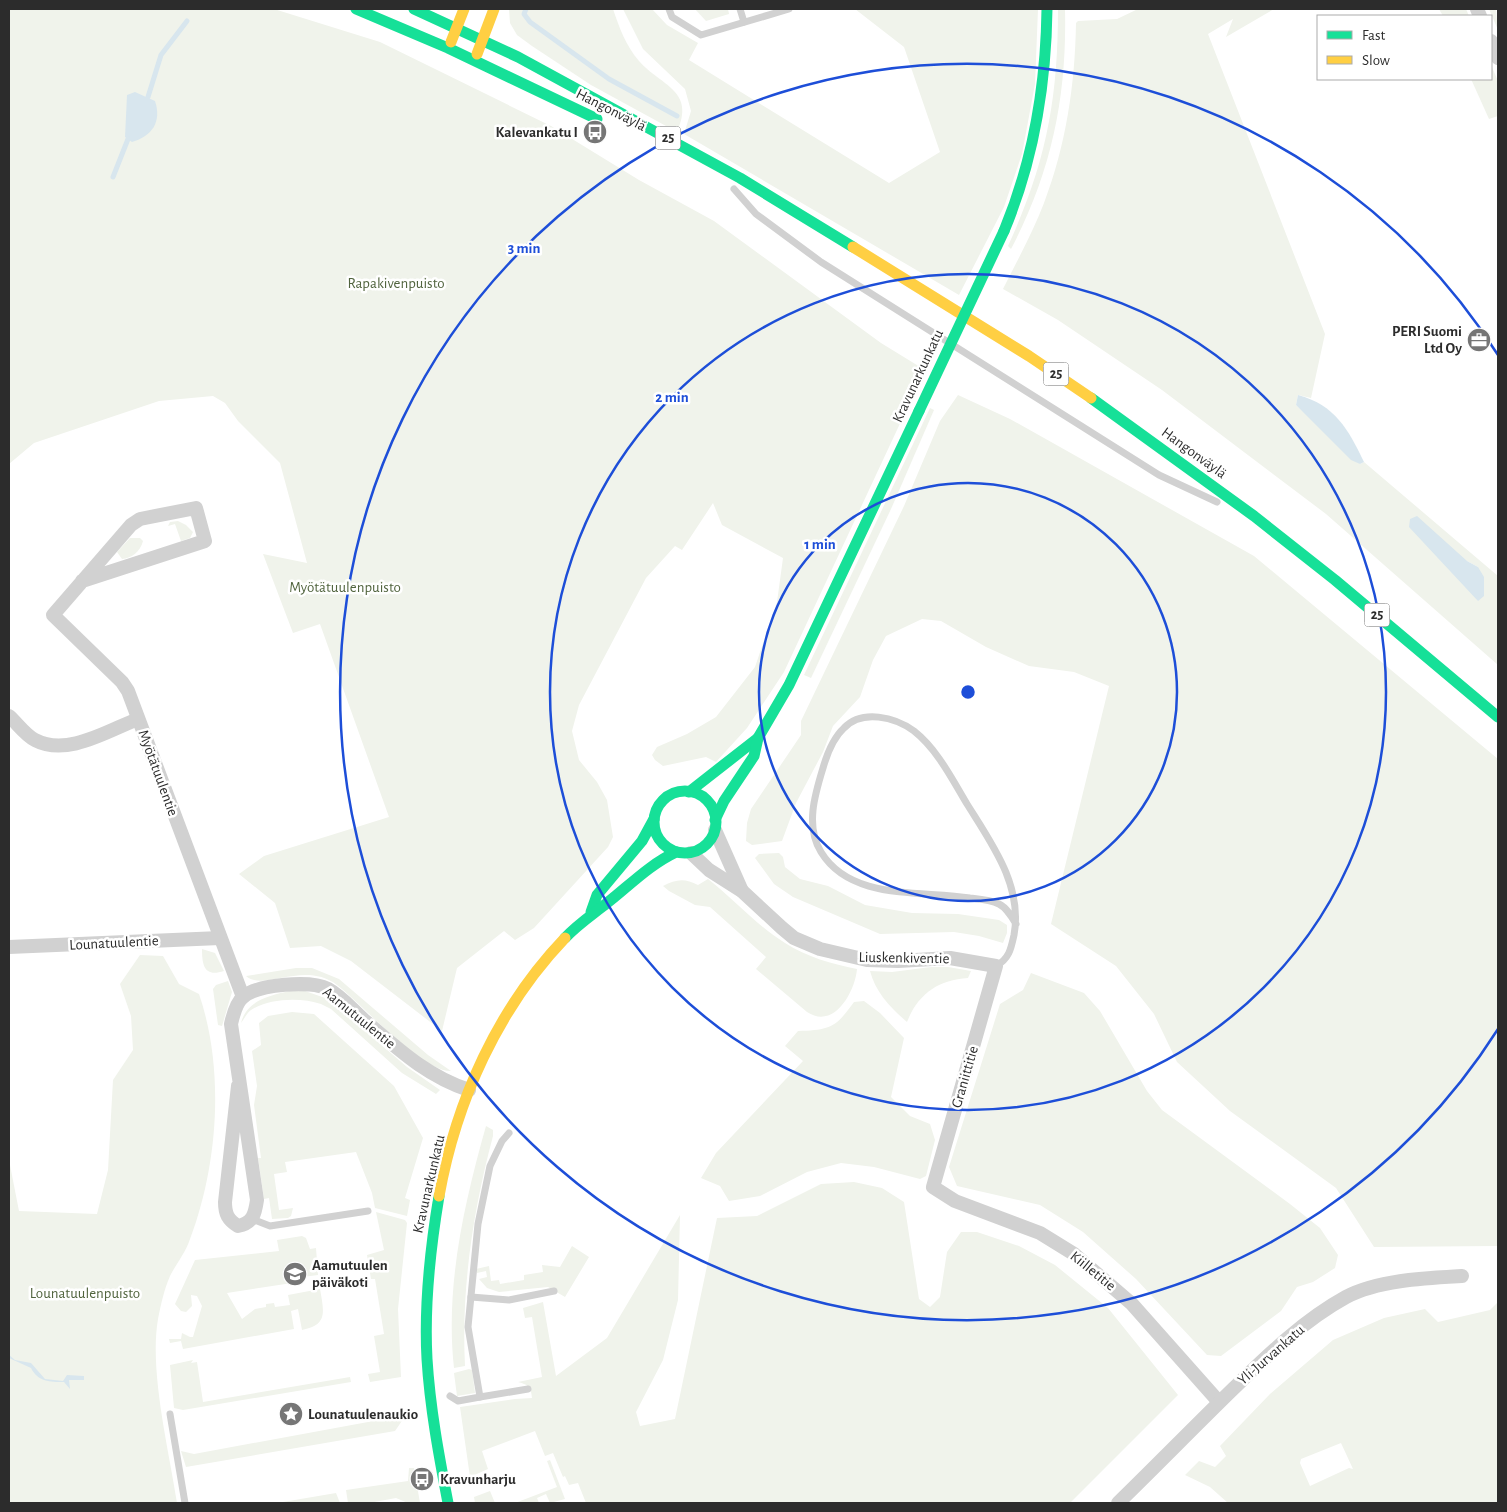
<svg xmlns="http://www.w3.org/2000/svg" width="1507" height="1512" viewBox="0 0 1507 1512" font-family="'Alegreya Sans',sans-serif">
	<rect width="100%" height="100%" fill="#fff"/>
	<g fill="#f0f3eb" fill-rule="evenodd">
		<path d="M 9,9 L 274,9 L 380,42 L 551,126 L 639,180 L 714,221 L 881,343 L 925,370 L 784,672 L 747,728 L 716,762 L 706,757 L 663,766 L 655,760 L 652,755 L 657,747 L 687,734 L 716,717 L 755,667 L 777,602 L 783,558 L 722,525 L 713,503 L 682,550 L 675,546 L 646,578 L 579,705 L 572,731 L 579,760 L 597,782 L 607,800 L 613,837 L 608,847 L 534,928 L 515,940 L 504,931 L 457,968 L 442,1031 L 351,961 L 321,946 L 290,948 L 275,903 L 239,874 L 264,856 L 389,817 L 320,624 L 293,633 L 263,554 L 307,563 L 280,463 L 238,421 L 225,403 L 213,396 L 159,401 L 34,443 L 9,464 Z"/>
		<path d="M 509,9 L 613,9 C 619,27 626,46 639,61 C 661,86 696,90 677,132 L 591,85 L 532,46 L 517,35 L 510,23 Z"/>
		<path d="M 623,9 L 652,9 L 667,25 L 698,43 L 689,60 L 889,183 L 940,152 L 904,47 L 855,9 L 1038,9 L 1035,84 L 1022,154 L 1004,207 L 959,295 L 684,134 L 691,111 L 685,89 L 643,49 Z"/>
		<path d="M 695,9 L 728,9 L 729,14 L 706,21 Z"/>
		<path d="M 1058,9 L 1065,9 C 1067,96 1052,171 1011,249 L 1008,246 C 1046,163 1058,100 1058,9 Z"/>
		<path d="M 1138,9 L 1274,9 L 1226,37 L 1233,19 L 1208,34 L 1325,334 L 1311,398 L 1298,395 L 1296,405 L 1360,464 L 1364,462 L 1498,576 L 1498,665 L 1326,514 L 1162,390 L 1058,320 L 1003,289 C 1017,261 1033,232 1044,203 C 1066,145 1075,85 1076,23 L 1078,21 L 1117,19 ZM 1467,561 L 1478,567 L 1478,601 Z"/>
		<path d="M 1439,9 L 1466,9 L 1469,16 L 1443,16 Z"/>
		<path d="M 1489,9 L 1496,9 L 1498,30 Z"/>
		<path d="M 1491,65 L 1498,81 L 1498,116 L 1489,119 L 1471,79 L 1491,79 Z"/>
		<path d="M 958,395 L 1010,419 L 1254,556 L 1498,759 L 1498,1246 L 1374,1247 L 1336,1188 L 1230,1111 L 1177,1062 L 1154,1014 L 1116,966 L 1051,924 L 1109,686 L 1074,672 L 1029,666 L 986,647 L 941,621 L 922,619 L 886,636 L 873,660 L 860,697 L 833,726 L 823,752 L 796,803 L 782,841 L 752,845 L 746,841 L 747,823 L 751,809 L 801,735 L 801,721 L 904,506 L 940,421 Z"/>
		<path d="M 930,408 L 934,410 L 891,509 L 811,678 L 804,675 Z"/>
		<path d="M 178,521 L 186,525 L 193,532 L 190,538 L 181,541 L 175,524 L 168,526 L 170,522 Z"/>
		<path d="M 130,538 L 140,538 L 143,541 C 140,552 132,558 122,559 L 117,552 Z"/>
		<path d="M 779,853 L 783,857 L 785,867 L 800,879 L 828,886 L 865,905 L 912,913 L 958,914 L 999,920 L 1007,925 L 1007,933 L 1003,943 L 979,936 L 954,932 L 880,934 L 793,897 L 774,884 L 755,858 L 759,854 Z"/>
		<path d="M 708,879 C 734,899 757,926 785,943 C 807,957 832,964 857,969 C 855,992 834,1030 807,1012 L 756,969 L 766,957 L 710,907 L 695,905 L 669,891 L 663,886 C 676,879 685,878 698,885 Z"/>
		<path d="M 202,949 L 215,953 L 224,971 C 205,977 202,967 202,949 Z"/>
		<path d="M 140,955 L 163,956 L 179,984 L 199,994 C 225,1070 218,1165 190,1239 C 186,1252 176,1264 170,1276 C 164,1290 161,1304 158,1319 C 149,1371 169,1450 177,1503 L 9,1503 L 9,1160 L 19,1211 L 97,1214 L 108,1170 L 113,1080 L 133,1050 L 131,1016 L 120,984 Z"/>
		<path d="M 931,967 L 948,967 L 971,971 L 968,978 C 938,980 918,994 907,1022 C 890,1007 876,993 870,971 L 892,972 Z"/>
		<path d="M 296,968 L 312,968 L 339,979 L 428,1055 L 451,1071 C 422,1072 362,1004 337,985 C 304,960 264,992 246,976 Z"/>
		<path d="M 1031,973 L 1084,993 L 1100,1011 L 1147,1091 L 1162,1110 L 1290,1204 L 1320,1228 L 1338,1255 L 1335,1268 L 1313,1282 L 1297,1287 L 1281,1311 L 1221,1356 L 1207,1355 L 1136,1279 L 1083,1232 L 1040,1205 L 957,1186 L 949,1167 L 1000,1004 L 1023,990 Z"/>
		<path d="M 228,981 L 232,992 L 222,1026 L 218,1025 L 213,989 L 216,985 Z"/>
		<path d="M 289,991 L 305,991 L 328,999 L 407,1067 L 440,1090 L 436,1094 L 402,1073 L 331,1009 L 321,1004 C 301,997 269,998 251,1010 C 247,1013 244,1019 241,1023 C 247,1000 269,996 289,991 Z"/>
		<path d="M 864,1001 L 880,1013 L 904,1038 L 891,1097 L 910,1116 L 930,1124 L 935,1140 L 926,1176 L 920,1179 L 874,1167 L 841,1163 L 807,1172 L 760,1196 L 729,1201 L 720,1186 L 701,1178 L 716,1153 L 803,1061 L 785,1046 L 798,1031 C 831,1030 836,1027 854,1002 Z"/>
		<path d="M 292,1012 L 314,1014 L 394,1086 L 423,1138 L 405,1198 L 410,1200 L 407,1216 L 375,1208 L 372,1193 L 356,1152 L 285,1162 L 287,1172 L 274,1174 L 279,1210 L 293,1208 L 291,1216 L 288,1218 L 272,1219 L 269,1198 L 264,1199 L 258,1158 L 261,1158 L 254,1105 L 257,1086 L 252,1051 L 261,1045 L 259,1023 L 268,1016 Z"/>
		<path d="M 486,1126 L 493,1130 L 493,1136 C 473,1211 461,1289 465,1366 L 454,1368 C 445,1287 464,1204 486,1126 Z"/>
		<path d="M 854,1182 L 882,1188 L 904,1202 L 919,1299 L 930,1307 L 940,1297 L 947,1252 L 961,1232 L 977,1232 L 1019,1246 L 1055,1265 L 1108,1308 L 1178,1395 L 1070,1503 L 586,1503 L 578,1483 L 569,1485 L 565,1476 L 563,1477 L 553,1453 L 545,1456 L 535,1431 L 482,1451 L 488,1469 L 470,1477 L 460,1407 L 515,1399 L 532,1398 C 531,1387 529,1385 518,1382 L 542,1377 L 532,1317 L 525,1318 L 523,1308 L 543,1302 L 556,1376 L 607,1338 L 680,1215 L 678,1300 L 663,1360 L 636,1412 L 640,1426 L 675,1419 L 717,1218 L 757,1216 L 821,1184 Z"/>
		<path d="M 376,1212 L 405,1220 L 407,1223 L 398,1309 L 401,1377 L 370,1382 L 368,1374 L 380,1372 L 374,1336 L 384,1334 L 375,1279 L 371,1279 L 367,1255 L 384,1250 Z"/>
		<path d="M 302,1236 L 306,1238 L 310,1249 L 316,1248 L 318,1275 L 295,1278 L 292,1283 L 227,1293 L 242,1319 L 255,1309 L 266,1307 L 266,1304 L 274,1303 L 275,1307 L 290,1305 L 288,1295 L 320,1289 C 324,1312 328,1325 302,1330 L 298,1309 L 291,1311 L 294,1329 L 183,1349 L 181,1341 L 170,1343 L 169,1339 L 181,1339 L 182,1333 L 190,1337 L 193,1337 L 202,1306 L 197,1296 L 191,1295 L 192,1306 L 186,1312 L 181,1311 L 175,1304 L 195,1260 L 279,1251 L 277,1240 Z"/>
		<path d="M 572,1246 L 589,1257 L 565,1297 L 548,1287 L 499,1292 L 487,1288 L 479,1279 L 487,1277 L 486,1271 L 477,1273 L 476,1269 L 489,1266 L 491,1281 L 499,1280 L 500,1284 L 524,1280 L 524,1275 L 543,1272 L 542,1265 L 560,1267 Z"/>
		<path d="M 1498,1302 L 1498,1503 L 1228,1503 L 1210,1487 L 1185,1475 L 1199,1461 L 1215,1467 L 1226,1456 L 1220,1446 L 1270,1394 L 1333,1340 L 1384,1318 L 1425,1309 L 1438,1322 L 1490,1310 ZM 1341,1443 L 1353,1469 L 1349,1468 L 1310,1486 L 1300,1463 L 1301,1459 Z"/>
		<path d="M 193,1360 L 191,1363 L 197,1362 L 203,1402 L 350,1377 L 351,1382 L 183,1410 L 174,1408 L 170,1365 Z"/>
		<path d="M 469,1369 L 472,1370 L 475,1393 L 457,1396 L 454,1373 Z"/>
		<path d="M 406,1415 L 395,1431 L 186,1467 L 181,1451 L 194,1454 Z"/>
		<path d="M 550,1460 L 565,1499 L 550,1503 L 546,1494 L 537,1498 L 539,1503 L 515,1503 L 557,1487 L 547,1461 Z"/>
		<path d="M 409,1468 L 414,1468 L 420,1503 L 408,1503 L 396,1498 L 369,1503 L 348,1503 L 346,1490 L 408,1481 Z"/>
		<path d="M 490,1491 L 495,1503 L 475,1503 L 474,1497 Z"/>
		<path d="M 336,1493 L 340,1503 L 277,1503 Z"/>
	</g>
	<g fill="#d8e6ee">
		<path d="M 135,92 L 155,101 C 162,122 152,136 132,142 L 125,137 L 127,95 Z"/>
		<path d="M 1298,395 C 1335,405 1348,429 1364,462 L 1360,464 L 1351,460 L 1296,405 Z"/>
		<path d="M 1417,516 L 1467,561 L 1478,567 L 1484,577 L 1484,596 L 1478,601 L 1409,527 L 1410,519 Z"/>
		<path d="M 9,1355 L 15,1360 L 31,1363 L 45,1379 L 63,1381 L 67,1375 L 84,1376 L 84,1380 L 69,1380 L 70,1389 L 64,1382 C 50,1382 38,1382 31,1368 L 9,1358 Z"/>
	</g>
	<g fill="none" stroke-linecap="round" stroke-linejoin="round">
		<g stroke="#d8e6ee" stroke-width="5">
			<path d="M 526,9 L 524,14 L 530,22 L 609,79 L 677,116"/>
			<path d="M 148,97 L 161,55 L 187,21"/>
			<path d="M 113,177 L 128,139"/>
		</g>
		<g stroke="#d1d1d1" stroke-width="7">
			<path d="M 669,9 L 672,17 L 701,35 L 789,9"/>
			<path d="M 740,9 L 744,22"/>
			<path d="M 734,189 L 756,214 L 821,262 L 1159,475 L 1217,502"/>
			<path d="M 996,966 C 1009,959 1011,949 1014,935 C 1023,886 992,844 967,804 C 952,779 937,749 914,731 C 895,717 862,709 844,728 C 833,738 827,754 823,768 C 815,794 805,826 821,852 C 851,901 921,890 970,898 C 979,899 991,900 999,904 C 1007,908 1012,917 1016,924"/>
			<path d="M 252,1219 L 270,1226 L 368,1211"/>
			<path d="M 471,1297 L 509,1300 L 554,1291"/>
			<path d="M 450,1396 L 458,1401 L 480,1397 L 468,1327 L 478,1224 L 490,1166 L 502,1141 L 509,1133"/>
			<path d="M 480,1397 L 528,1389"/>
			<path d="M 170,1414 L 185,1503"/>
		</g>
		<g stroke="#d1d1d1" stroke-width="14">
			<path d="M 1477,9 L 1480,16"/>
			<path d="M 1491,41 L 1498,58"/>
			<path d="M 82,581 L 205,541 L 196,508 L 140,519 L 131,525 L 53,615 L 122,682 L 128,691 L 243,997"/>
			<path d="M 9,716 C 17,723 25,735 35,740 C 67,757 107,731 138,719"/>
			<path d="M 715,830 L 742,891"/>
			<path d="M 691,853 L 709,870 L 742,891 L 782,928 L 794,938 L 820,949 L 867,960 L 898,961 L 950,958 L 996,966 L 933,1187 L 955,1201 L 1040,1233 L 1074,1254 L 1132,1304 L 1219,1402"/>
			<path d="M 9,947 L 220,938"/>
			<path d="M 238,1086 L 225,1202 C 225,1214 228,1220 238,1226 C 253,1223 255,1214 257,1200 L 231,1024 C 233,1015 236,1003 243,997 C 258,984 311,980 328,989 C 341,996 352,1009 363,1019 C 397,1048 426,1076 469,1090"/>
			<path d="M 1118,1503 C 1157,1465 1195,1426 1234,1388 C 1268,1355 1304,1320 1346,1297 C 1378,1280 1426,1278 1462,1276"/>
		</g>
		<g stroke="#16e098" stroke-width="11">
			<path d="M 356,9 L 448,48 L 597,119"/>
			<path d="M 414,9 L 518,57 L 740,178 L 853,247"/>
			<path d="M 1004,231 C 1034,159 1046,87 1047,9"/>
			<path d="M 1091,398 L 1254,516 L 1335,580 L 1498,717"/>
			<circle cx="685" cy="822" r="31"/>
			<path d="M 689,792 L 758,738"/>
			<path d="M 715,820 L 724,801 L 754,756 L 758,738 L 789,685 L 919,411"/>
			<path d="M 591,912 L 597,895 L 642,841 L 654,819"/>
			<path d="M 565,938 C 578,924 592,915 607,903 C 630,885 649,865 676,852"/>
			<path d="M 439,1196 C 430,1250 424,1305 427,1359 C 430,1408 439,1456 448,1503"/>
		</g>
		<g stroke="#ffcf43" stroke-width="11">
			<path d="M 451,42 L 464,9"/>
			<path d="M 477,54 L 494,9"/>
			<path d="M 853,247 L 1029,356 L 1091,398"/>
			<path d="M 439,1196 C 456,1101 498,1008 565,938"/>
		</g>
		<path stroke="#16e098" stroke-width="11" d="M 919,411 L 1004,231"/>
	</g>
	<g fill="none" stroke="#1d4ed8" stroke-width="2.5">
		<circle cx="968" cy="692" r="209"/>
		<circle cx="968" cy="692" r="418"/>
		<path d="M1498 1029A628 628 0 1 1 1498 355"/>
	</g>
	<defs>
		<g id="bus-disc" transform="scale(1.25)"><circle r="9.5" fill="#767676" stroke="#fff"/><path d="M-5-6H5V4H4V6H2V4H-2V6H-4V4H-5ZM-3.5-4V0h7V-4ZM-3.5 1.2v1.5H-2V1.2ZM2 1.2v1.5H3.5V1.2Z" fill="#fff"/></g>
		<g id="office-disc" transform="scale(1.25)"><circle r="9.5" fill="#767676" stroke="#fff"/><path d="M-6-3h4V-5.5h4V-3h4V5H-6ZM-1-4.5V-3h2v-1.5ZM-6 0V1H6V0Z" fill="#fff"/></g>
		<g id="school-disc" transform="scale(1.25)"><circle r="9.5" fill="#767676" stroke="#fff"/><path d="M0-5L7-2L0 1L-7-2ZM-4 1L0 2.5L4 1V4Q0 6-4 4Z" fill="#fff"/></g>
		<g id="sight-disc" transform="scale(1.25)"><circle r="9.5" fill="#767676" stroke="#fff"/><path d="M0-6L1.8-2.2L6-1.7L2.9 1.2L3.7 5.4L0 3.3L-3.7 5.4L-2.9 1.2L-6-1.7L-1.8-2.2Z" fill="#fff"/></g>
	</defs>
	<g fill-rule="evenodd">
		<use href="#bus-disc" x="595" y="132"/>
		<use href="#office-disc" x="1479" y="340"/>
		<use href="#school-disc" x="295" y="1274"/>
		<use href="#sight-disc" x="291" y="1414"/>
		<use href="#bus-disc" x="422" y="1479"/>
	</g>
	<g text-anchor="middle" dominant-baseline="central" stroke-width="5" stroke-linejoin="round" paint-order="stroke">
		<g fill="#fff" stroke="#6b6b6b" stroke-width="1">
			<rect x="655.5" y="126.5" width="25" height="23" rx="4"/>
			<rect x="1043.5" y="362.5" width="25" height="23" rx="4"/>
			<rect x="1364.5" y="603.5" width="25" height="23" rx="4"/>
		</g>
		<g font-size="14" font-weight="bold" fill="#2c2c2c">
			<text x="668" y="138">25</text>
			<text x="1056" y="374">25</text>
			<text x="1377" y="615">25</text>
		</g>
		<g font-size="15" fill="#2c2c2c" stroke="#fff">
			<text transform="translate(611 110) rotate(27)">Hangonväylä</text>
			<text transform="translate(918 376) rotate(-65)">Kravunarkunkatu</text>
			<text transform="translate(1194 453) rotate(36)">Hangonväylä</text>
			<text transform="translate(158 773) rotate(70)">Myötätuulentie</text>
			<text transform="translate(114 943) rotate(-3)">Lounatuulentie</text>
			<text transform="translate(904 958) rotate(1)">Liuskenkiventie</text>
			<text transform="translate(359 1018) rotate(39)">Aamutuulentie</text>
			<text transform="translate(965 1077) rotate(-74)">Graniittitie</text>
			<text transform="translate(429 1184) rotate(-77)">Kravunarkunkatu</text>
			<text transform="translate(1093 1271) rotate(39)">Kiilletitie</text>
			<text transform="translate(1271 1355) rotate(-41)">Yli-Jurvankatu</text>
		</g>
		<g font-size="15" font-weight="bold" fill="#2c2c2c" stroke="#fff" text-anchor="start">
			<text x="578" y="132" text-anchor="end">Kalevankatu I</text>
			<text x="1462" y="331" text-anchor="end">PERI Suomi<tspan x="1462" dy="17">Ltd Oy</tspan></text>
			<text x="312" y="1265">Aamutuulen<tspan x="312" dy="17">päiväkoti</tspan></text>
			<text x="308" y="1414">Lounatuulenaukio</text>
			<text x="440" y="1479">Kravunharju</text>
		</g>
		<g font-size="15" fill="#51643e" stroke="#fff">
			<text x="396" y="283">Rapakivenpuisto</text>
			<text x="345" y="587">Myötätuulenpuisto</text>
			<text x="85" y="1293">Lounatuulenpuisto</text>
		</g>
	</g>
	<circle cx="968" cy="692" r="8" fill="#1d4ed8" stroke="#fff" stroke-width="2.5"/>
	<g font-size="15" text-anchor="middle" font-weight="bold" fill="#1d4ed8" stroke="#fff" stroke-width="5" stroke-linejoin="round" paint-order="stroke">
		<text x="524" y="253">3 min</text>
		<text x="672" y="402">2 min</text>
		<text x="820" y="549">1 min</text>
	</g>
	<rect width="1507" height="1512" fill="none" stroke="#2c2c2c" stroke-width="20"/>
	<rect x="1317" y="15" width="175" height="65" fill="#ffffff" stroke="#ababab"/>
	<rect x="1327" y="31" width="25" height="8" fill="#16e098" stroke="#ababab"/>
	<text x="1362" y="40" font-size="15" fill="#2c2c2c">Fast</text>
	<rect x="1327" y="56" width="25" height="8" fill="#ffcf43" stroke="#ababab"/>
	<text x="1362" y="65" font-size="15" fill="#2c2c2c">Slow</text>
</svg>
